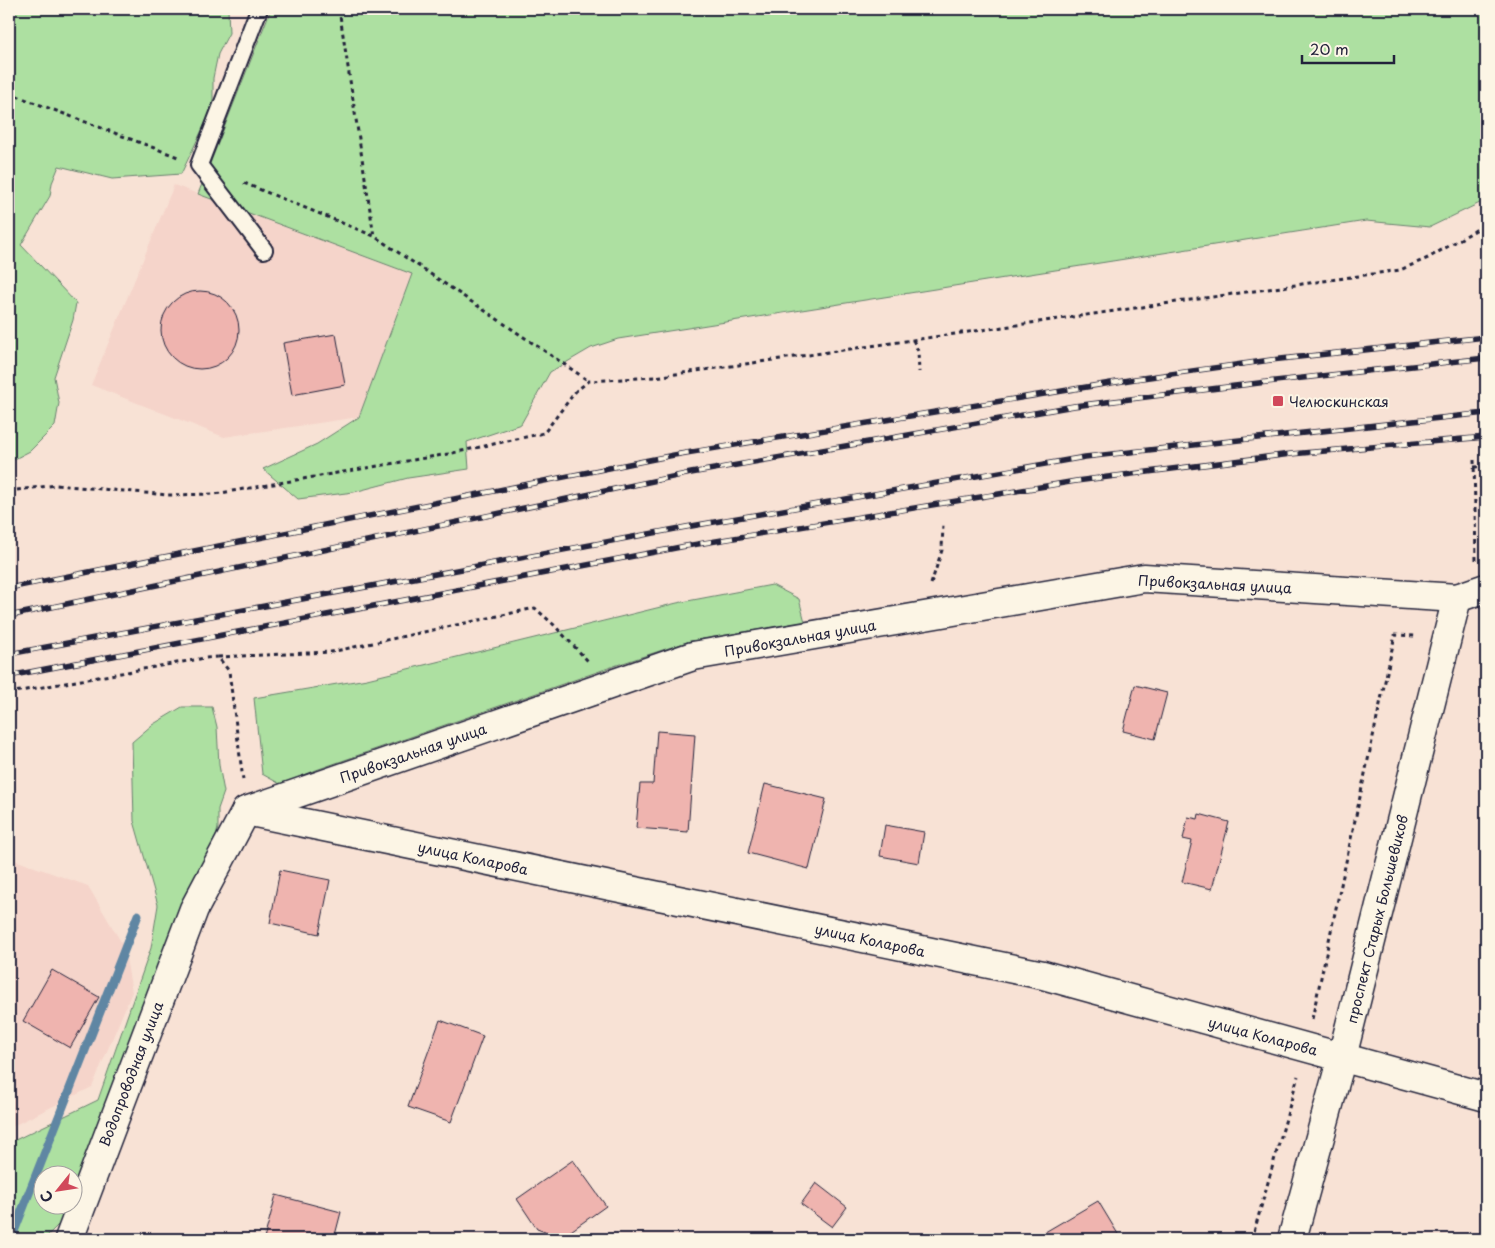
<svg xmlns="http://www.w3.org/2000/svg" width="1495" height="1248" viewBox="0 0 1495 1248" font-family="'Playpen Sans',sans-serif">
	<rect width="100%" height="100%" fill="#f8e2d5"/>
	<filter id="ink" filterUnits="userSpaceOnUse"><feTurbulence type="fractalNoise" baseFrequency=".02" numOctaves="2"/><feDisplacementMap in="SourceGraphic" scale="10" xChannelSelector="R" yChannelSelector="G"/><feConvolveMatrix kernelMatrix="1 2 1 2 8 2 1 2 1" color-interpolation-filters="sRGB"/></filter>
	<g filter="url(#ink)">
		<g fill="#f5d4ca">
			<path d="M 174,185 L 413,274 L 359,417 L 224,437 L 91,385 Z"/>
			<path d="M 9,858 L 88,886 L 124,947 L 132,992 L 92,1087 L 9,1128 Z"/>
		</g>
		<g fill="#ade0a1" stroke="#68816e">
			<path d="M 10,9 L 228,9 L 229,33 L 218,54 L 213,78 L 213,107 L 181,174 L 112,179 L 59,166 L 52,183 L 50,196 L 21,245 L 76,303 L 73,320 L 54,377 L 59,403 L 55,426 L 30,451 L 9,462 Z"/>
			<path d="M 271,9 L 1486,9 L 1486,200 L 1430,227 L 1366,221 L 618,339 L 591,348 L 550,372 L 521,424 L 467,442 L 469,469 L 408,478 L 354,492 L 298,499 L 263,469 L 317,444 L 359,417 L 412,274 L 198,194 Z"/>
			<path d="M 772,585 L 799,599 L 805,622 L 690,641 L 617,665 L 316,770 L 282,785 L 262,774 L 254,698 L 367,679 L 677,603 Z"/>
			<path d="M 182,707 L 212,707 L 217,727 L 219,765 L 224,792 L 218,809 L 218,828 L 214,845 L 73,1193 L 72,1176 L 42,1176 L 42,1206 L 67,1206 L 60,1223 L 44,1239 L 9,1239 L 9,1143 L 98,1100 L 151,948 L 158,905 L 134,821 L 132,742 L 152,725 Z"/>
		</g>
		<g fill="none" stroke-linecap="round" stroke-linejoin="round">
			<path stroke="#5f86a3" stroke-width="9" d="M 11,1239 L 138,915"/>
		</g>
		<g fill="#efb4af" stroke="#22223b">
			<circle cx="200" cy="330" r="39"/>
			<path d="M 336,334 L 345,385 L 292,395 L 283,343 Z"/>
			<path d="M 1135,685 L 1167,693 L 1155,739 L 1123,731 Z"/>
			<path d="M 657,731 L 695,734 L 688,832 L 636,828 L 640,784 L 653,784 Z"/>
			<path d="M 765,784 L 826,799 L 809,869 L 748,853 Z"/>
			<path d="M 1199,814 L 1229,822 L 1212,889 L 1182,882 L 1192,841 L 1183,839 L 1188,817 L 1198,819 Z"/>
			<path d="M 885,825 L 924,832 L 919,863 L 880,856 Z"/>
			<path d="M 1486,850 L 1486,865 L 1482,863 Z"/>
			<path d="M 280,870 L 330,880 L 319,934 L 270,923 Z"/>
			<path d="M 52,970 L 99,997 L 70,1048 L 23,1021 Z"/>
			<path d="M 440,1020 L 483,1036 L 451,1122 L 408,1107 Z"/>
			<path d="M 573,1160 L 606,1206 L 561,1238 L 537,1229 L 517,1199 Z"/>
			<path d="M 816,1183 L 847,1207 L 832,1227 L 801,1204 Z"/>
			<path d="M 276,1195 L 341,1212 L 334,1239 L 264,1239 Z"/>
			<path d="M 1098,1201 L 1121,1239 L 1042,1239 L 1040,1235 Z"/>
		</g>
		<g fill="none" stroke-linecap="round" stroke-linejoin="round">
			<g stroke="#22223b" stroke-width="20">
				<path id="service" d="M 259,9 L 199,165 L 264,250"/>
			</g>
			<g stroke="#22223b" stroke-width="31">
				<g id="minor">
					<path d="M 246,811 L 1043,975 L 1486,1097"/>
					<path d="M 69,1239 L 194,909 L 246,811 L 693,656 L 1144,578 L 1457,598 L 1486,588"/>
					<path d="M 1292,1239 L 1342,1057 L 1457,598"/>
				</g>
			</g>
			<g stroke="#22223b" stroke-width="3" stroke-dasharray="4 4" stroke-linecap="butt">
				<path d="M 339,9 L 374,236"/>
				<path d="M 9,93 L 178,157"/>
				<path d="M 244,183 L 374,236 L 589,381"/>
				<path d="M 913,340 L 918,351 L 919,372"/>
				<path d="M 1474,460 L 1476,560"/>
				<path d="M 1474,467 L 1486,466"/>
				<path d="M 9,491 L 56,485 L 168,495 L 215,494 L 448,454 L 544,433 L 576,391 L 589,381 L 655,377 L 1400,270 L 1428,258 L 1486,224"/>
				<path d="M 931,584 L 942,550 L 943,524"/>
				<path d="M 218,657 L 331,652 L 535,608 L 553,624 L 588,661"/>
				<path d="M 9,693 L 205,658 L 218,657 L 229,671 L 243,780"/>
				<path d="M 1312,1019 L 1395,635 L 1416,636"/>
				<path d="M 1252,1239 L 1298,1076"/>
			</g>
			<use href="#service" stroke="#fcf5e5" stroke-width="16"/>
			<use href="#minor" stroke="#fcf5e5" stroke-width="28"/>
			<g stroke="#22223b" stroke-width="5.5">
				<g id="rail">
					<path d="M 9,588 L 674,455 L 1135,379 L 1271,360 L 1486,337"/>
					<path d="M 9,616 L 691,473 L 1074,406 L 1275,381 L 1486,358"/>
					<path d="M 9,654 L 686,527 L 1085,457 L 1486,413"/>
					<path d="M 9,676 L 686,546 L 1076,481 L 1291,454 L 1486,437"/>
				</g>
			</g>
			<use href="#rail" stroke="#fcf5e5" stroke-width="4" stroke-dasharray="11" stroke-linecap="butt"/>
		</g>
	</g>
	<rect fill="#d1495b" stroke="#fcf5e5" stroke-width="2" x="1272" y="395" width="12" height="12" rx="2.5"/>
	<g text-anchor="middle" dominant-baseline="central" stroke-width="4" stroke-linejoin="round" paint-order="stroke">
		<g font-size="14" fill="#22223b" stroke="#fcf5e5" text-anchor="start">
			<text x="1289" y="401">Челюскинская</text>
		</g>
		<g font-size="14" fill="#22223b" stroke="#fcf5e5">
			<text transform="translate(1215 584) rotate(3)">Привокзальная улица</text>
			<text transform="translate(800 638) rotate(-10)">Привокзальная улица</text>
			<text transform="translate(413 753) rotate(-19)">Привокзальная улица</text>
			<text transform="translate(473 858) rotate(12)">улица Коларова</text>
			<text transform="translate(1377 919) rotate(-76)">проспект Старых Большевиков</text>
			<text transform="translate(870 940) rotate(12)">улица Коларова</text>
			<text transform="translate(1263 1036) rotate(15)">улица Коларова</text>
			<text transform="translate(131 1074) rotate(-69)">Водопроводная улица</text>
		</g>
	</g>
	<rect width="1495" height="1248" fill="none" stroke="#fcf5e5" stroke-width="30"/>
	<rect x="15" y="15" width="1465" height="1218" fill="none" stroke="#22223b" stroke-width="2" filter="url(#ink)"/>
	<g transform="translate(58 1190) rotate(240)"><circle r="24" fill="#fcf5e5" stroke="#a5a1a1"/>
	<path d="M0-4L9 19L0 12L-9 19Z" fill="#d1495b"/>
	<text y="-8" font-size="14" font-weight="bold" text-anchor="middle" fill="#22223b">С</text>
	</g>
	<path d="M1302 55v8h92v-8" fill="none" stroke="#22223b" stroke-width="2.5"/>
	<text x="1310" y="55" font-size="15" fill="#22223b" stroke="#fcf5e5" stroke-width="4" paint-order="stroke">20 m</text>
</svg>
